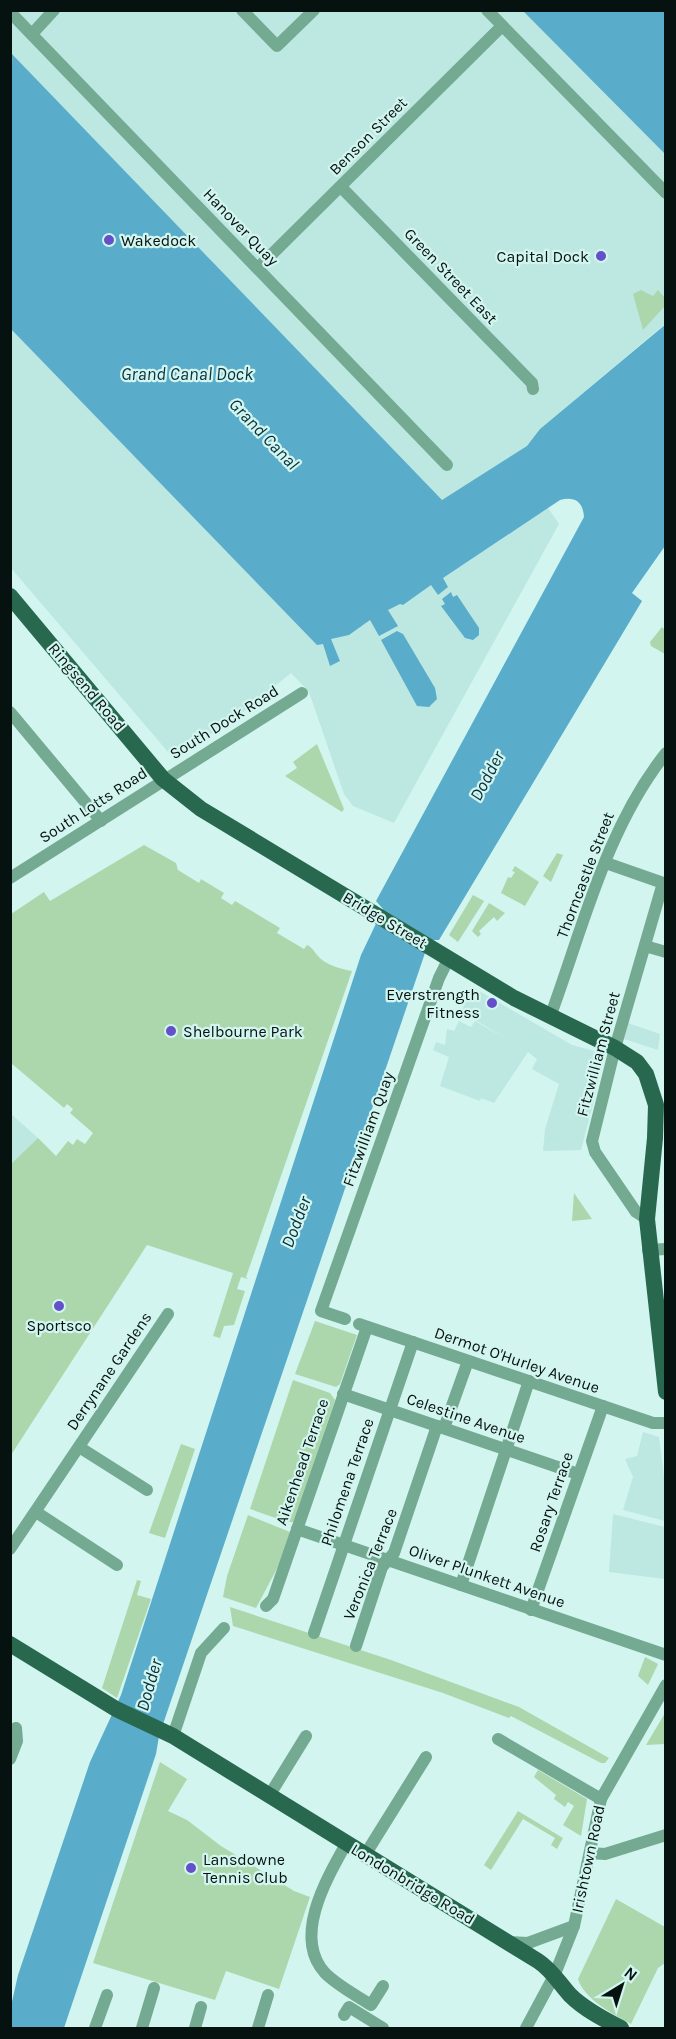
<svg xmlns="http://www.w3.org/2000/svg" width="676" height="2039" viewBox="0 0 676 2039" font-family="Karla,sans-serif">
	<rect width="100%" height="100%" fill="#d2f5ef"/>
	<g fill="#bde8e2">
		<path d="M 10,11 L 523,11 L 665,154 L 665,324 L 540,429 L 532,442 L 514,458 L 559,524 L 394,823 L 353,806 L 344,794 L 309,692 L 291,673 L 243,712 L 174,759 L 11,568 Z"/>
		<path d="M 474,988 L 572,1045 L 602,1053 L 604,1056 L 595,1097 L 581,1150 L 543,1151 L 545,1129 L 559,1084 L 532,1069 L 537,1059 L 528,1052 L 494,1103 L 481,1098 L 480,1101 L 440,1086 L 449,1057 L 433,1050 L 436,1042 L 445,1045 L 447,1029 L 454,1031 L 459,1021 L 471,1027 L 475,1021 L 508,1040 L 461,1011 Z"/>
		<path d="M 628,1023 L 660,1034 L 658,1050 L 624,1039 Z"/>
		<path d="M 10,1113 L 38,1138 L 11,1164 L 10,1164 Z"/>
		<path d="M 643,1432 L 659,1437 L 665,1485 L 665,1521 L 623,1510 L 633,1477 L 625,1459 L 637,1456 Z"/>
		<path d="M 613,1514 L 665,1527 L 665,1579 L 609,1572 Z"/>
	</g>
	<g fill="#acd7ac">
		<path d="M 641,290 L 653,296 L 658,290 L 666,299 L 665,306 L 643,330 L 633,294 Z"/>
		<path d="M 662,627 L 665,630 L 665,654 L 651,646 L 650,642 Z"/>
		<path d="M 317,744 L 344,809 L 342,812 L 285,776 L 297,768 L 293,762 Z"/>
		<path d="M 144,845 L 176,863 L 178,870 L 199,883 L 201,879 L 224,893 L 221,898 L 232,905 L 235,901 L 280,928 L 277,933 L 304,949 L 307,945 C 313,948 313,950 317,955 C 325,965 341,969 352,971 L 246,1277 L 248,1279 L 241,1277 L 237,1289 L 245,1291 L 234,1325 L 224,1326 L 220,1338 L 213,1336 L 233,1273 L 147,1245 L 11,1455 L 11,1164 L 38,1138 L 56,1156 L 68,1141 L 73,1145 L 77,1139 L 85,1144 L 93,1133 L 70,1113 L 73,1109 L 67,1104 L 64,1108 L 11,1063 L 11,914 L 44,892 L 50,901 Z"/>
		<path d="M 557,853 L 563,855 L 551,882 L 543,876 Z"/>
		<path d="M 515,866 L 539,882 L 525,906 L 501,893 L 508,877 L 511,878 L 515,872 L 512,871 Z"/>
		<path d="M 473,895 L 484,901 L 458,942 L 449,935 Z"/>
		<path d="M 489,903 L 505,913 L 497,921 L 494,917 L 479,931 L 481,934 L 478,937 L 472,931 Z"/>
		<path d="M 574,1193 L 592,1219 L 572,1221 Z"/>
		<path d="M 315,1321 L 357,1335 L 340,1384 L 336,1387 L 295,1374 Z"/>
		<path d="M 293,1380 L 330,1393 L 335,1400 L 294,1522 L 287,1522 L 250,1509 Z"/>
		<path d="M 181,1444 L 195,1449 L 165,1538 L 149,1533 Z"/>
		<path d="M 248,1515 L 290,1532 L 280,1563 L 256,1608 L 223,1597 L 227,1576 Z"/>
		<path d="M 137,1580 L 141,1581 L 137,1595 L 151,1599 L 117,1698 L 102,1688 Z"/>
		<path d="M 230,1607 L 391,1660 L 519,1707 L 609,1758 L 605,1763 L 601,1763 L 511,1716 L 509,1718 L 443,1693 L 233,1626 Z"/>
		<path d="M 645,1657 L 658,1664 L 648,1685 L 638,1676 Z"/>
		<path d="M 665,1713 L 665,1744 L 646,1745 Z"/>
		<path d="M 160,1762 L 187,1779 L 168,1811 L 187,1820 L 221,1846 L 294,1891 L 310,1897 L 279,1989 L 226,1971 L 215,2000 L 93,1963 Z"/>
		<path d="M 538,1770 L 587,1799 L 581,1836 L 563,1825 L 574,1806 L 568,1802 L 565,1807 L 554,1799 L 556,1795 L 534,1777 Z"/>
		<path d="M 518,1811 L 563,1838 L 557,1849 L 551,1845 L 555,1838 L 523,1819 L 491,1870 L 484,1865 Z"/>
		<path d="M 616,1899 L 665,1927 L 665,1963 L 658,1968 L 631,2024 C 613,2014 584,1999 578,1979 Z"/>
	</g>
	<g fill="#5aaccb">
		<path d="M 523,11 L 665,11 L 665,154 Z"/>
		<path d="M 10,52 L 442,500 L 527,446 L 540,429 L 666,324 L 665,546 L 632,593 L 642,601 L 439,940 L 433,940 L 425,953 L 159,1736 L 156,1754 L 64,2028 L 11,2028 L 11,2006 L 18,1975 L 90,1762 L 121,1695 L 361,955 L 383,909 L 376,901 L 584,517 C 583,502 575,496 560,500 L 443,578 L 448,587 L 438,595 L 431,585 L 403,605 L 400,604 L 388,610 L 398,626 L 379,636 L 370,620 L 349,635 L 331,639 L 340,661 L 330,666 L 323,644 L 317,645 L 11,329 Z"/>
		<path d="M 451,592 L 453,597 L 457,595 L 479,628 L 479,635 L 473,640 L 465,638 L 441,606 L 445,604 L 442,599 Z"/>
		<path d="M 397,631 L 403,634 L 435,688 L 437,699 L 429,707 L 417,706 L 381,640 Z"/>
	</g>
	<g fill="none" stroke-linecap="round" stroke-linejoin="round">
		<g stroke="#73aa91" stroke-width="12">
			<path d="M 242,10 L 277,46 L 314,10"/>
			<path d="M 487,10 L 666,193"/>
			<path d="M 10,12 L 447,465"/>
			<path d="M 32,34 L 54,10"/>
			<path d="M 341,187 L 532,383 L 533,389"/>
			<path d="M 258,268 L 502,26"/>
			<path d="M 10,712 L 101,821"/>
			<path d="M 606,863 L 666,884"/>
			<path d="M 10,878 L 302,693"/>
			<path d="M 645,946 L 666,952"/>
			<path d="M 550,1017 C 583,928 606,828 666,753"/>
			<path d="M 647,1219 L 636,1212 L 595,1152 L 592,1141 L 615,1048 L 663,883"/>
			<path d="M 648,1250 L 666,1249"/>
			<path d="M 345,1319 L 321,1311 L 439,978 L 449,958"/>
			<path d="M 359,1324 L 653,1423 L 666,1423"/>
			<path d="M 343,1394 L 578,1474"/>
			<path d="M 444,1428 L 468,1361"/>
			<path d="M 79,1447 L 147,1490"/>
			<path d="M 36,1512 L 117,1565"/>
			<path d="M 297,1529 L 666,1655"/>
			<path d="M 10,1549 L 168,1314"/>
			<path d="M 461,1585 L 529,1381"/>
			<path d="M 266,1606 L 273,1599 L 367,1327"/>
			<path d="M 531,1610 L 603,1406"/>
			<path d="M 314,1633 L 413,1342"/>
			<path d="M 356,1646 L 382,1567 L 394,1553 L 437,1426"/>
			<path d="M 173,1736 L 201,1653 L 224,1628"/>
			<path d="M 498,1739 L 601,1799"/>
			<path d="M 10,1759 L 17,1741 L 16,1728"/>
			<path d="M 269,1796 L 306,1736"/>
			<path d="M 346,1844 C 327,1878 292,1937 325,1973 C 338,1986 356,1995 371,2005 L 383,1986"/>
			<path d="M 590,1853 L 605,1854 L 666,1835"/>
			<path d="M 365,1855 L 426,1757"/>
			<path d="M 508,1942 L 528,1943 L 574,1926"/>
			<path d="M 344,2015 L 349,2007 L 383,2028"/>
			<path d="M 95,2028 L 107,1995"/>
			<path d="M 142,2028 L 154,1988"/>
			<path d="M 195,2028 L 201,2007"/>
			<path d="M 258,2028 L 268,1995"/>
			<path d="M 526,2028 L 555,1974 L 574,1926 L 601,1799 L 666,1685"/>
		</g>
		<g stroke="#28684f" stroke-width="16">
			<path d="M 10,596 L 163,779 L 201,809 L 514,998 L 615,1048 L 637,1062 L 646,1074 L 656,1105 L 655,1138 L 647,1219 L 666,1392"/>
			<path d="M 10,1644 L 116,1709 L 173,1736 L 538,1961 C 552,1970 559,1983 570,1995 C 584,2009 603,2019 621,2028"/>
		</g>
	</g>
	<g fill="#6451ca" stroke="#d2f5ef" stroke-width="2">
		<circle cx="109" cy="240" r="6"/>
		<circle cx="601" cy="256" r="6"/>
		<circle cx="492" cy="1003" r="6"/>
		<circle cx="171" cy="1031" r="6"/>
		<circle cx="59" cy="1306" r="6"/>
		<circle cx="191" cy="1868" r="6"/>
	</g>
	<g text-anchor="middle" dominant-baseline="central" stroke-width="4.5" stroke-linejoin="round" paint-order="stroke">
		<g font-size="16" fill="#061210" stroke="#d2f5ef">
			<text transform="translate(368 136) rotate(-45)">Benson Street</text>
			<text transform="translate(241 227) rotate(46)">Hanover Quay</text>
			<text transform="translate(451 276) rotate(46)">Green Street East</text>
			<text transform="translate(87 687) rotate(50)">Ringsend Road</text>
			<text transform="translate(224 722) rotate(-32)">South Dock Road</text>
			<text transform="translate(93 805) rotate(-33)">South Lotts Road</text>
			<text transform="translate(585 875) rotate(-69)">Thorncastle Street</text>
			<text transform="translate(385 920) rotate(31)">Bridge Street</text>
			<text transform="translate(598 1054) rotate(-75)">Fitzwilliam Street</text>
			<text transform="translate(368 1129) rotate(-70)">Fitzwilliam Quay</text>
			<text transform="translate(517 1360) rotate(19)">Dermot O'Hurley Avenue</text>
			<text transform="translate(109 1371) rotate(-56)">Derrynane Gardens</text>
			<text transform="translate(466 1418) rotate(19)">Celestine Avenue</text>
			<text transform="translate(302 1462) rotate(-71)">Aikenhead Terrace</text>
			<text transform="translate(347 1482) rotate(-71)">Philomena Terrace</text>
			<text transform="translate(551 1502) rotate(-71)">Rosary Terrace</text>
			<text transform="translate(370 1564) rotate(-68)">Veronica Terrace</text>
			<text transform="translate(487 1576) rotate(19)">Oliver Plunkett Avenue</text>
			<text transform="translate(588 1859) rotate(-78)">Irishtown Road</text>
			<text transform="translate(413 1884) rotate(31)">Londonbridge Road</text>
		</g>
		<g font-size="16" fill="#061210" stroke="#d2f5ef" text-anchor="start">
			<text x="121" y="240">Wakedock</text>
			<text x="589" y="256" text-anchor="end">Capital Dock</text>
			<text x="480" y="994" text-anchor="end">Everstrength<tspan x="480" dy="18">Fitness</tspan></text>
			<text x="183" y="1031">Shelbourne Park</text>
			<text x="59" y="1325" text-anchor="middle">Sportsco</text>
			<text x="203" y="1859">Lansdowne<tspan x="203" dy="18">Tennis Club</tspan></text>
		</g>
		<g font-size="18" font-style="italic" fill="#08303d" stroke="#d2f5ef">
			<text x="187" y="374">Grand Canal Dock</text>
			<text transform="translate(264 434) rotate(46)">Grand Canal</text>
			<text transform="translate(487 776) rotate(-62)">Dodder</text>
			<text transform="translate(296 1222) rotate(-69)">Dodder</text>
			<text transform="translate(149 1685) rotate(-74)">Dodder</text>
		</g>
	</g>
	<rect width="676" height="2039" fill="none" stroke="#061210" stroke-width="24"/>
	<g transform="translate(622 1985) rotate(38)" stroke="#d2f5ef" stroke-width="4.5" paint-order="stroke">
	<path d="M0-4.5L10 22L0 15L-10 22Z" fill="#061210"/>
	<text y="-9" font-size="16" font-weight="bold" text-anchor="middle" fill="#061210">N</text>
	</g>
</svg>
